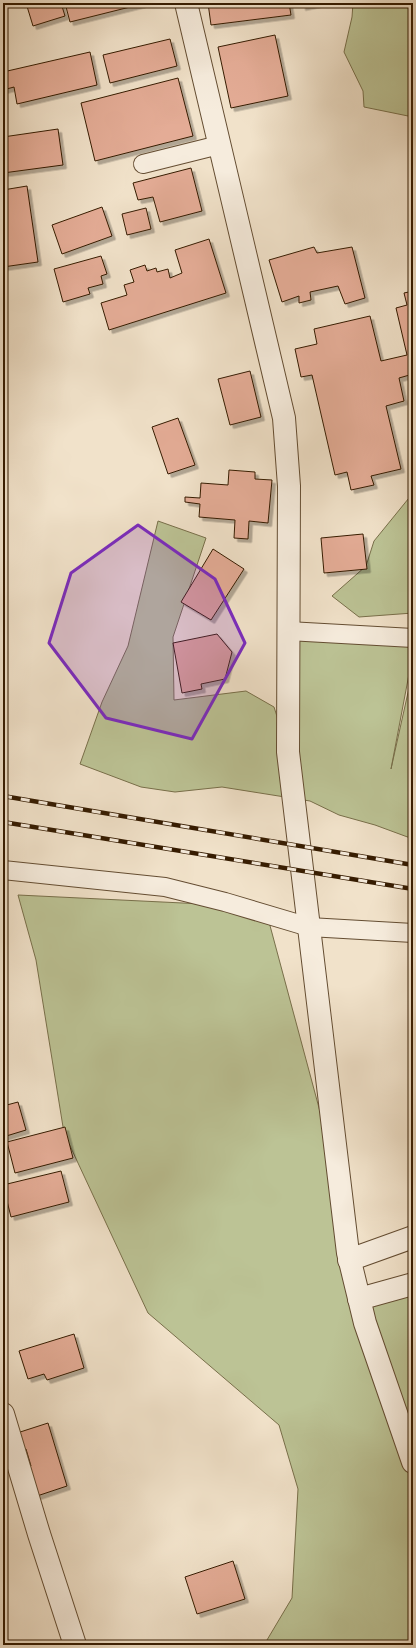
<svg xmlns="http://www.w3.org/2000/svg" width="416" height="1648" viewBox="0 0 416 1648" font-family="'IM FELL French Canon',serif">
	<defs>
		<filter id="shadow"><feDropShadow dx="3.5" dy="3.5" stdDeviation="0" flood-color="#0004"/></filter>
	</defs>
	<rect width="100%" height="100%" fill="#f1e2ca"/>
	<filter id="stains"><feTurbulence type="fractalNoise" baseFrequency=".005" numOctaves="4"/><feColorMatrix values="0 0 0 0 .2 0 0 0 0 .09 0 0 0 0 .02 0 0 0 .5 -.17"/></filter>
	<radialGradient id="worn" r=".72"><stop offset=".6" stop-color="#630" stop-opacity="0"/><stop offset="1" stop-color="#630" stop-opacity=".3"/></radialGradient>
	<g fill="#bcc395" stroke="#786f4a">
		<path d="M 353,3 L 413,3 L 413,117 L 364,107 L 363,91 L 344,52 L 352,17 Z"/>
		<path d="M 413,493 L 413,613 L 359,617 L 332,596 L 366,566 L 374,541 Z"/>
		<path d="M 158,521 L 206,538 L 173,637 L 174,700 L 246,691 L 274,707 L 288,751 L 288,637 L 413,638 L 413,653 L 391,769 L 413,670 L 413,839 L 375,825 L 339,815 L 310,801 L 222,787 L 175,792 L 141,787 L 80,764 L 102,702 L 128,646 Z"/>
		<path d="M 18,895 L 265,907 L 340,1186 L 354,1277 L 375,1294 L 413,1297 L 413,1645 L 264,1645 L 292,1598 L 298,1489 L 279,1425 L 148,1313 L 64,1133 L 36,960 Z"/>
	</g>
	<g fill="#e4ac96" stroke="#351b00" filter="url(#shadow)">
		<path d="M 26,3 L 61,3 L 65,16 L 33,26 Z"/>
		<path d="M 65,3 L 141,3 L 142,4 L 70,22 Z"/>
		<path d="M 208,3 L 289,3 L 291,15 L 211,25 Z"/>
		<path d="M 302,3 L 321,3 L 302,7 Z"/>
		<path d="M 275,35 L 288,96 L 231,108 L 218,47 Z"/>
		<path d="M 170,39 L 177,66 L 110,83 L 103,55 Z"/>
		<path d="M 90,52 L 97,85 L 17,104 L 14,87 L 3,90 L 3,72 Z"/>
		<path d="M 178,78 L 193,136 L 95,161 L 81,103 Z"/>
		<path d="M 58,129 L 63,165 L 3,173 L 3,137 Z"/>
		<path d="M 191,168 L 202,211 L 160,222 L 153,197 L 138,200 L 133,183 Z"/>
		<path d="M 27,186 L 38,262 L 3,267 L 3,190 Z"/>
		<path d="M 102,207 L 112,236 L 62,254 L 52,225 Z"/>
		<path d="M 146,208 L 151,229 L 127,235 L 122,214 Z"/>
		<path d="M 209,239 L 226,293 L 109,330 L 101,303 L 127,295 L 124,285 L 134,282 L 130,270 L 145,265 L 147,271 L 156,268 L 157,272 L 168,269 L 170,278 L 182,273 L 175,250 Z"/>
		<path d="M 314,247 L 317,253 L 352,247 L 365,298 L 345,304 L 338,286 L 310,292 L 311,300 L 299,303 L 299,296 L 282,302 L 269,260 Z"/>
		<path d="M 101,256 L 107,274 L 101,276 L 103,284 L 88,288 L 90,294 L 63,302 L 54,269 Z"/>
		<path d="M 413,291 L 413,374 L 399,378 L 404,401 L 386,406 L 401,469 L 371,476 L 374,485 L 351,490 L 347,472 L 335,475 L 312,375 L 301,377 L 295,349 L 317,344 L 314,329 L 370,316 L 381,361 L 407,355 L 396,308 L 407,305 L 404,293 Z"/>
		<path d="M 250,371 L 261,417 L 230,425 L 218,379 Z"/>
		<path d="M 178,418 L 195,465 L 168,474 L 152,427 Z"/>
		<path d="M 229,470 L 255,472 L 255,479 L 272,480 L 268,523 L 249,521 L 248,539 L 234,538 L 235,520 L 199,517 L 200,504 L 185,502 L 185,497 L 200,498 L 201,483 L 228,485 Z"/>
		<path d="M 363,534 L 367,569 L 324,573 L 321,538 Z"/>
		<path d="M 213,549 L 244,569 L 211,620 L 181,602 Z"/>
		<path d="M 217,634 L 232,652 L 225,679 L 201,684 L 202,689 L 182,693 L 173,643 Z"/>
		<path d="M 18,1102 L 26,1130 L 3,1137 L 3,1106 Z"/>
		<path d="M 65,1127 L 73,1158 L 15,1173 L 7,1142 Z"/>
		<path d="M 61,1171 L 69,1202 L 11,1217 L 3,1185 Z"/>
		<path d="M 74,1334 L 84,1368 L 47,1380 L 44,1374 L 28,1379 L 19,1351 Z"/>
		<path d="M 48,1423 L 67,1486 L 34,1497 L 25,1468 L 31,1466 L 26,1449 L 19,1451 L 14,1434 Z"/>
		<path d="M 233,1561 L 245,1599 L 197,1614 L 185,1577 Z"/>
	</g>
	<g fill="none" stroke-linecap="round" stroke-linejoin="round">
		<g stroke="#644d32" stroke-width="20">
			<g id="service">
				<path d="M 143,164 L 219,145"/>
				<path d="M 288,631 L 413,638"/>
				<path d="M 3,870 L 165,887 L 225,902 L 309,927 L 413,933"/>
			</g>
		</g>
		<g stroke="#644d32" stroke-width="24">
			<g id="minor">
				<path d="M 186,3 L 284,418 L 289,486 L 288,752 L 348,1253 L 365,1323 L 413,1462"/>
				<path d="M 349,1260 L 413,1237"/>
				<path d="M 359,1299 L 413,1284"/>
				<path d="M 3,1414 L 39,1534 L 75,1645"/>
			</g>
		</g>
		<use href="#service" stroke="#f6ecdd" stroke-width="18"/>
		<use href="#minor" stroke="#f6ecdd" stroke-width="22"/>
		<g stroke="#351b00" stroke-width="4.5">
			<g id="rail">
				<path d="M 3,796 L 413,865"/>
				<path d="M 3,822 L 413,889"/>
			</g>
		</g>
		<use href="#rail" stroke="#f6ecdd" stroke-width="3" stroke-dasharray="9" stroke-linecap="butt"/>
	</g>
	<path fill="#7b2cbf" fill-opacity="0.2" stroke="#7b2cbf" stroke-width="3" stroke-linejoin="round" d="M 138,525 L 215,579 L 245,643 L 192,739 L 106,718 L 49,643 L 71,573 Z"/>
	<rect width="416" height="1648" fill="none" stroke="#f1e2ca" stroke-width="16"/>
	<rect x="4" y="4" width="408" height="1640" fill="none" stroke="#351b00" stroke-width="2"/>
	<rect x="8" y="8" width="400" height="1632" fill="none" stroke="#351b00"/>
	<rect width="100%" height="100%" filter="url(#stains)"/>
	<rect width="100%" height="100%" fill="url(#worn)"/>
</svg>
